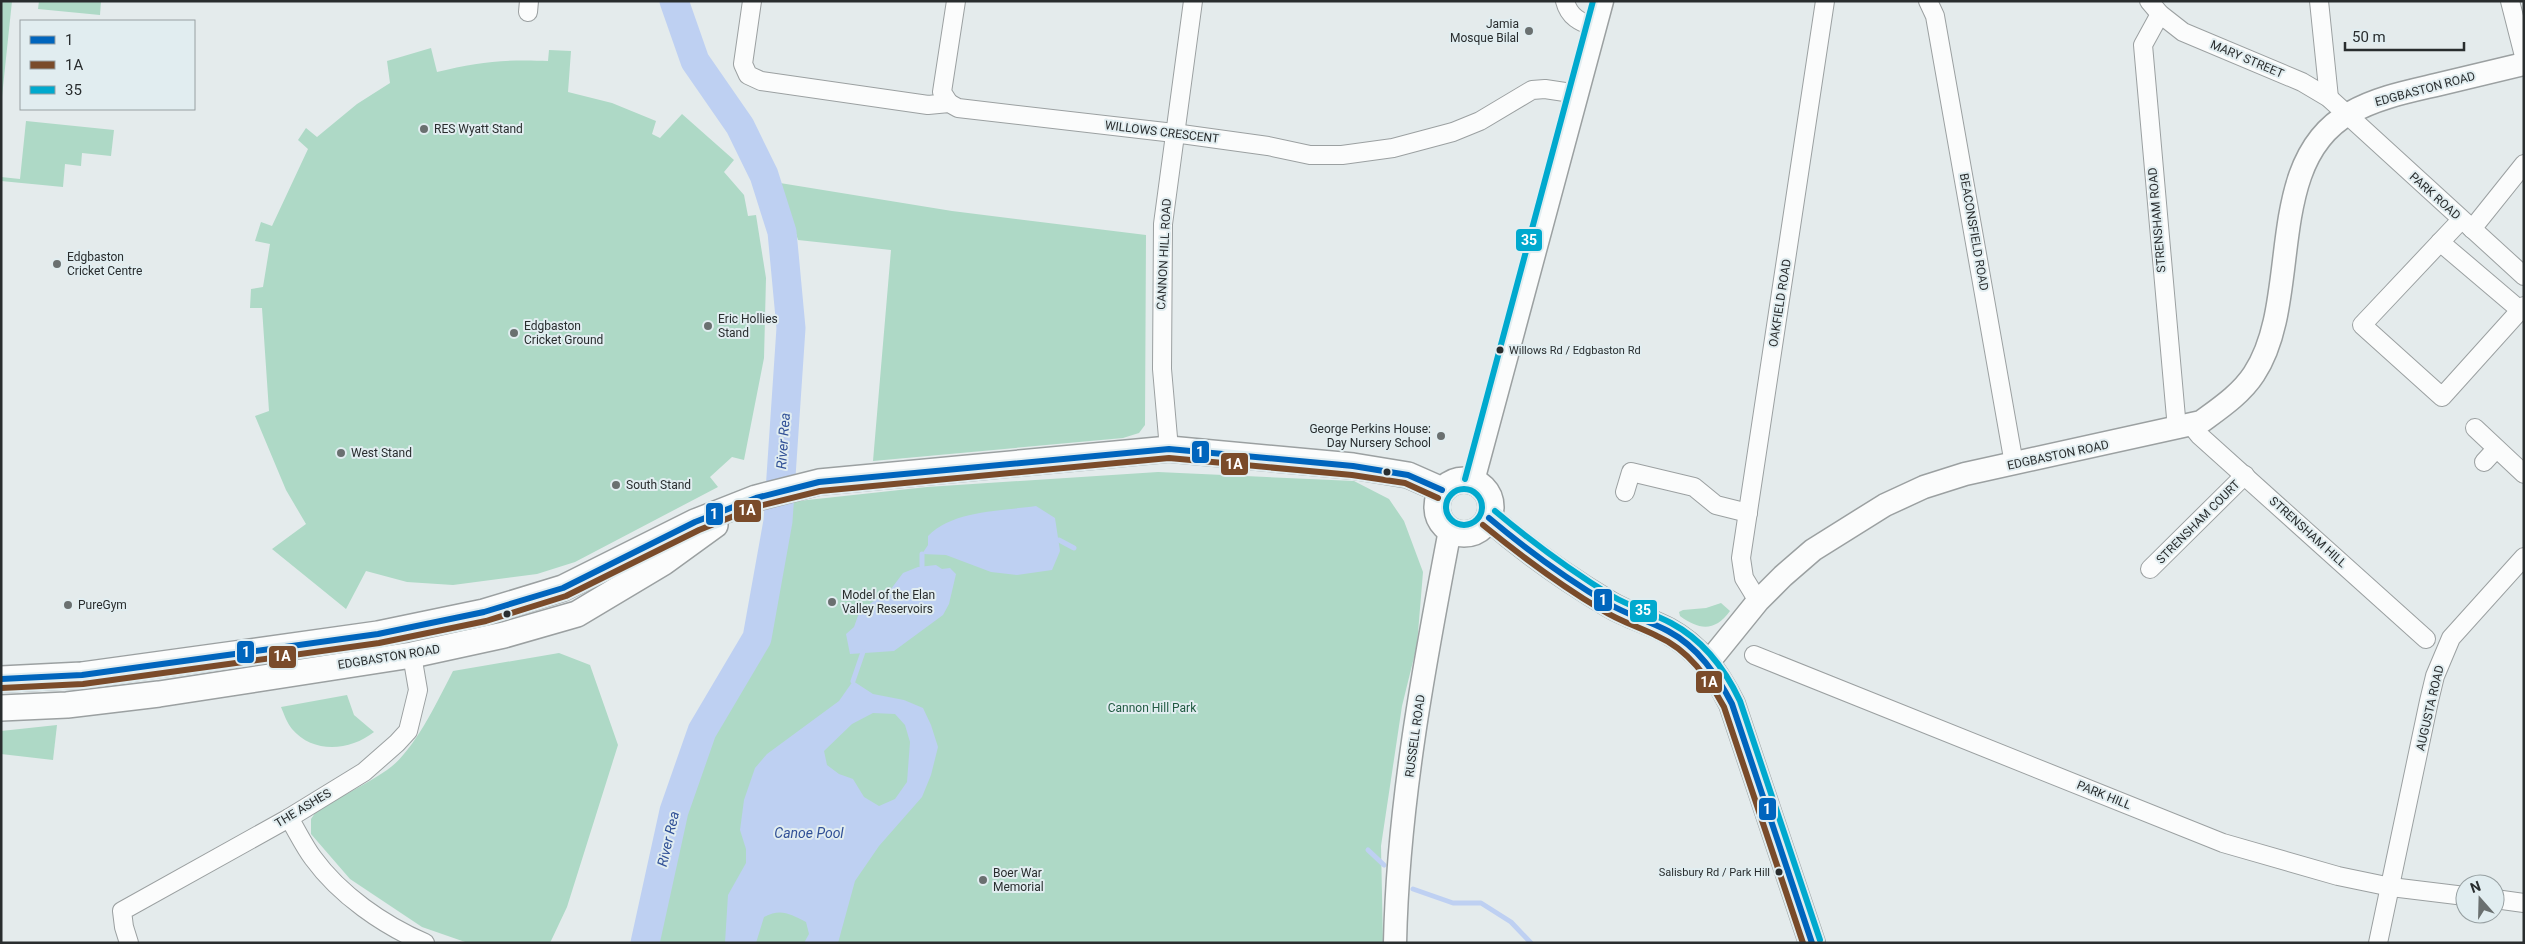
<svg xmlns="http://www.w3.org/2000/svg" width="2525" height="944" viewBox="0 0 2525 944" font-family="Roboto,sans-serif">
	<rect width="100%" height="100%" fill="#e4ebec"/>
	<g fill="#aed9c6">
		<path d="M 1,1 L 12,1 L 1,106 Z"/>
		<path d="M 39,1 L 101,1 L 100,15 L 38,9 Z"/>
		<path d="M 431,48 L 437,72 C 478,62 506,59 548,61 L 549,50 L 571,51 L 568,92 L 612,103 L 656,121 L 652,134 L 660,138 L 682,114 L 734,160 L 724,172 L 744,195 L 748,216 L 756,215 L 766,278 L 764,358 L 744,460 L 732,457 L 710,477 L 718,487 L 575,562 L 537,574 L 453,585 L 407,582 L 366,571 L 346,609 L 272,549 L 306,524 L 286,490 L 255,416 L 269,411 L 262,308 L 250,308 L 251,289 L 263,287 L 270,244 L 255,241 L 261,222 L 272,226 L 308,149 L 298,140 L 306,128 L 317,137 L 357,104 L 390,83 L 387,61 Z"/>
		<path d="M 26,121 L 114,130 L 111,156 L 82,153 L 81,166 L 65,164 L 63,187 L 1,181 L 1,177 L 20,179 Z"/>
		<path d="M 780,183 L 952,211 L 1146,235 L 1145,425 L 1139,433 L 1123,438 L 873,461 L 891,250 L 798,240 Z"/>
		<path d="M 1158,472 L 1354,481 L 1389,499 L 1404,521 L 1423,572 L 1417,645 L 1402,706 L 1381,846 L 1383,943 L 650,943 L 660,895 L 708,737 L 765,638 L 789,502 L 927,487 Z"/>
		<path d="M 1721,603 L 1730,611 C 1715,632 1699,630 1680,616 L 1679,612 L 1683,610 L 1706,608 Z"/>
		<path d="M 559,653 L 590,665 L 618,745 L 567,907 L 550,943 L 468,943 L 422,927 L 350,879 L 311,834 L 311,819 L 317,810 C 340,797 365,785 387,770 C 414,752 438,700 453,671 Z"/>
		<path d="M 347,695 L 354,715 L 374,732 C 350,751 313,754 292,729 C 287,723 284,714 281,707 Z"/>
		<path d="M 57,725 L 53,760 L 1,754 L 1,731 Z"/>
	</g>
	<g fill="#bed0f2" fill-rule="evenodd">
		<path d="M 1036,506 L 1055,518 L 1060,551 L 1052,570 L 1017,575 L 991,572 L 946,555 L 922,554 L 928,545 L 928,536 C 953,510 1002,511 1036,506 Z"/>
		<path d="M 936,565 L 942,569 L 950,568 L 956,574 L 949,604 L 943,615 L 894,651 L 850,654 L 846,634 L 854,627 L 859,613 L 864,608 L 891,589 L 903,573 L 918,567 Z"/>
		<path d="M 853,681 L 873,694 L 904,700 L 923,708 L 931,725 L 938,747 L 931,775 L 922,797 L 879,846 L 855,881 L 838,943 L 804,943 L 809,934 L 806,922 C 790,914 781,908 764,917 L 756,943 L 725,943 L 728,895 L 746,863 L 746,849 L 740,830 L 744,800 L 755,768 L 767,754 L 839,701 ZM 873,713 L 895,714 L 905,725 L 910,742 L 907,782 L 895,799 L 879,806 L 864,797 L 853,779 L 839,774 L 827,765 L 824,751 L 852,724 Z"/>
	</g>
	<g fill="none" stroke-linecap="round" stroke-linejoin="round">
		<g stroke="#bed0f2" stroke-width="5">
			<path d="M 1059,540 L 1074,548"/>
			<path d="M 922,554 L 922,566"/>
			<path d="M 853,681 L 863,652"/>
			<path d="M 1368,850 L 1384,865"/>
			<path d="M 1413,889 L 1453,903 L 1481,903 L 1511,922 L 1531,943"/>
		</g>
		<path stroke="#bed0f2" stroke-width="29" d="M 645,943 L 674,811 L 702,731 L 757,638 L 778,521 L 791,328 L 782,232 L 764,175 L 740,126 L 695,61 L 674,1"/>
		<g stroke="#9ba0a1" stroke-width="20">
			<g id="minor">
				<path d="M 752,1 L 743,64 L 748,75 L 761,81 L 928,105 L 949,103 L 958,108 L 1174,133 L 1268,146 L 1310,155 L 1342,155 L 1393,148 L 1453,132 L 1480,121 L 1532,90 L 1545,89 L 1578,94"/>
				<path d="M 1565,1 C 1569,17 1580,22 1594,27"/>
				<path d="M 1928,1 L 1935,16 L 2014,464"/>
				<path d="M 2149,1 L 2160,14 L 2183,32 L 2302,82 L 2329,98 L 2524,276"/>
				<path d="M 2319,1 L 2329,98"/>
				<path d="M 2510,1 L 2524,56"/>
				<path d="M 528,12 L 529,1"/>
				<path d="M 2160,14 L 2143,45 L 2177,429"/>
				<path d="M 949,103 L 942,92 L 956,1"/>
				<path d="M 2461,220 L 2362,325 L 2442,397 L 2524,306"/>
				<path d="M 2472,229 L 2524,164"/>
				<path d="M 2440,242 L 2520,310"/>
				<path d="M 2191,425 L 2199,435 L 2426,639"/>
				<path d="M 2475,428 L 2524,474"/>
				<path d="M 1169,449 L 1162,369 L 1163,224 L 1193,1"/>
				<path d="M 2484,462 L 2496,449"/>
				<path d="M 1625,492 L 1631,472 L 1694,487 L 1716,505 L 1748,513"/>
				<path d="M 2150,569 L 2245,475"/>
				<path d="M 1758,601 L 1744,578 L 1741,558 L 1825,1"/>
				<path d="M 1754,655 L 2223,843 L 2338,876 L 2391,887 L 2465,896"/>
				<path d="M 289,818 C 297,831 304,846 313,858 C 340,895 383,925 425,943"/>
				<path d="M 2495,899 L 2524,903"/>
				<path d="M 129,943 L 124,927 L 122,911 L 289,818 L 364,772 L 397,743 L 408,731 L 418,690 L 412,655"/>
				<path d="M 2378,943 L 2429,701 L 2435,676 L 2451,638 L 2524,557"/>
			</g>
		</g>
		<g stroke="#9ba0a1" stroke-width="25">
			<g id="tertiary">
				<path d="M 1473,481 L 1602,1"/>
				<path d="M 1707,664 L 1758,601 L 1783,576 L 1813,550 L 1885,505 L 1924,487 L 1965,474 L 2201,422 C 2220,408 2241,394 2254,374 C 2303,300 2262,162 2350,113 C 2376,98 2406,92 2436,85 C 2465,78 2494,71 2524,64"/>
				<path d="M 1395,943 C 1398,804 1424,666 1450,530"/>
			</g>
		</g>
		<g stroke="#9ba0a1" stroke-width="28">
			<g id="secondary">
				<circle cx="1464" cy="507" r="27"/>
				<path d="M 1489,518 C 1526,550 1567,579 1609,604 C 1627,615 1649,621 1668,631 C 1698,647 1717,674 1732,704 L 1812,943"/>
				<path d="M 1,679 L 82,675 L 242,653 L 378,634 L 484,612 L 563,588 L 695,522 L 756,498 L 819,482 L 1169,449 L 1353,466 L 1408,475 L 1442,490"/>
				<path d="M 1,708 L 67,705 L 159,694 L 412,655 L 504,635 L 577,614 L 664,562 L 715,525"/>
			</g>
		</g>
		<use href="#minor" stroke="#fbfcfc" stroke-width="18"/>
		<use href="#tertiary" stroke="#fbfcfc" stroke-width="22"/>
		<use href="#secondary" stroke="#fbfcfc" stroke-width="25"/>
		<g stroke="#e1edf0" stroke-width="10">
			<g id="bus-1">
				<path d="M 1489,518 C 1527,550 1567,579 1609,604 C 1628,615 1649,621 1668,631 C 1698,647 1717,675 1732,704 L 1812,943"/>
				<path d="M 1,679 L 82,675 L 242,653 L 378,634 L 484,612 L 563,588 L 695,522 L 756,498 L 819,482 L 1169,449 L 1353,466 L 1408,475 L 1442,490"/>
			</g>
		</g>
		<g stroke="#e1edf0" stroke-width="10">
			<g id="bus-2">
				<path d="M 1483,525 C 1521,556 1560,585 1602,610 C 1619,621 1639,627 1657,636 C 1689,650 1708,678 1724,707 L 1803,943"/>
				<path d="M 1,688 L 83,684 L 243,662 L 379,643 L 486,621 L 566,596 L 699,530 L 759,506 L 820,491 L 1169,458 L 1352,475 L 1405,483 L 1438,498"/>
			</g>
		</g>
		<g stroke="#e1edf0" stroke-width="10">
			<g id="bus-3">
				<path d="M 1465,479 L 1593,1"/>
				<circle cx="1464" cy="507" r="18"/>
				<path d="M 1495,511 C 1532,542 1571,571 1612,596 C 1631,607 1652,613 1671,623 C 1703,640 1725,669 1740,701 L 1820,940"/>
			</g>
		</g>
		<use href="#bus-1" stroke="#0065bd" stroke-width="6"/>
		<use href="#bus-2" stroke="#7a4b2a" stroke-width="6"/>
		<use href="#bus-3" stroke="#00a9ce" stroke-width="6"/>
	</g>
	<g fill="#6a7070" stroke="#e1edf0" stroke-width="2">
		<circle cx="1529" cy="31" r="5"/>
		<circle cx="424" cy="129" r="5"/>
		<circle cx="57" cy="264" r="5"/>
		<circle cx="708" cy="326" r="5"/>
		<circle cx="514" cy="333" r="5"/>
		<circle cx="1441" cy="436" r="5"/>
		<circle cx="341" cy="453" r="5"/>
		<circle cx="616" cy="485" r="5"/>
		<circle cx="832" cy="602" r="5"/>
		<circle cx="68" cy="605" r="5"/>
		<circle cx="983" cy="880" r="5"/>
	</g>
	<g fill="#292d2e" stroke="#e1edf0" stroke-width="2">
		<circle cx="1500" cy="350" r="4.5"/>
		<circle cx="1387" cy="472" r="4.5"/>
		<circle cx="507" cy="614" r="4.5"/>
		<circle cx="1779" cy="872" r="4.5"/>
	</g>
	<g text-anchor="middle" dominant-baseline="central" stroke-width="4" stroke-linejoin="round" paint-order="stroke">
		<g font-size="11" fill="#292d2e" stroke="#e1edf0" text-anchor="start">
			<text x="1509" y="350">Willows Rd / Edgbaston Rd</text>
			<text x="1770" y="872" text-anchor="end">Salisbury Rd / Park Hill</text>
		</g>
		<g font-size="12" fill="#292d2e" stroke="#e1edf0" text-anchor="start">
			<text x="1519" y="24" text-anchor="end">Jamia<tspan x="1519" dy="14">Mosque Bilal</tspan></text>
			<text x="434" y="129">RES Wyatt Stand</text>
			<text x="67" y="257">Edgbaston<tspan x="67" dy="14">Cricket Centre</tspan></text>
			<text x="718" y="319">Eric Hollies<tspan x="718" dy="14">Stand</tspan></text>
			<text x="524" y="326">Edgbaston<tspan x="524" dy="14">Cricket Ground</tspan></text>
			<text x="1431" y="429" text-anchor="end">George Perkins House:<tspan x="1431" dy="14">Day Nursery School</tspan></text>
			<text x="351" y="453">West Stand</text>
			<text x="626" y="485">South Stand</text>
			<text x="842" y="595">Model of the Elan<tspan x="842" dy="14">Valley Reservoirs</tspan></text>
			<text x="78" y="605">PureGym</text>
			<text x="993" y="873">Boer War<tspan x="993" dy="14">Memorial</tspan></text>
		</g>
		<g font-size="12" fill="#292d2e" stroke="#e1edf0">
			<text transform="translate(2247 59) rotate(23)">MARY STREET</text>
			<text transform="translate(2425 89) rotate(-15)">EDGBASTON ROAD</text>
			<text transform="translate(1162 132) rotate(7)">WILLOWS CRESCENT</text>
			<text transform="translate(2435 196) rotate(42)">PARK ROAD</text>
			<text transform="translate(2157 220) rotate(-95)">STRENSHAM ROAD</text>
			<text transform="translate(1974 232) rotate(80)">BEACONSFIELD ROAD</text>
			<text transform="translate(1164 254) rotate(-87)">CANNON HILL ROAD</text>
			<text transform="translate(1780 303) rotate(-81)">OAKFIELD ROAD</text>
			<text transform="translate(2058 455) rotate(-12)">EDGBASTON ROAD</text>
			<text transform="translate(2198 522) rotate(-45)">STRENSHAM COURT</text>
			<text transform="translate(2308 532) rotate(42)">STRENSHAM HILL</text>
			<text transform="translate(389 657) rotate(-9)">EDGBASTON ROAD</text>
			<text transform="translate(2430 708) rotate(-77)">AUGUSTA ROAD</text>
			<text transform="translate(1415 736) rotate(-82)">RUSSELL ROAD</text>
			<text transform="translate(2104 795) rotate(22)">PARK HILL</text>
			<text transform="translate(303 808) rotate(-31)">THE ASHES</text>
		</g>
		<g font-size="12" fill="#215a42" stroke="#e1edf0">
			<text x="1152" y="708">Cannon Hill Park</text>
		</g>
		<g font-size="14" font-style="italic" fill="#305096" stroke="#e1edf0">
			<text transform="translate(783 441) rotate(-86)">River Rea</text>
			<text x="809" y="833">Canoe Pool</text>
			<text transform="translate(668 839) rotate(-77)">River Rea</text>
		</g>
	</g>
	<g stroke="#e1edf0" stroke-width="2">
		<rect x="1515" y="228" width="28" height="24" rx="5" fill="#00a9ce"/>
		<rect x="1191" y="440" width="19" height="24" rx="5" fill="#0065bd"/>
		<rect x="1220" y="452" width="29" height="24" rx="5" fill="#7a4b2a"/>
		<rect x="733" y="499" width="29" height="24" rx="5" fill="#7a4b2a"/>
		<rect x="705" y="502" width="19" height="24" rx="5" fill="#0065bd"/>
		<rect x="1593" y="588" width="20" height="24" rx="5" fill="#0065bd"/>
		<rect x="1629" y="599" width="29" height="24" rx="5" fill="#00a9ce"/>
		<rect x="236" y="640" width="19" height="24" rx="5" fill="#0065bd"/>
		<rect x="268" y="645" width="29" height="24" rx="5" fill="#7a4b2a"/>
		<rect x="1695" y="670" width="28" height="24" rx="5" fill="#7a4b2a"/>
		<rect x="1758" y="797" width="19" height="24" rx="5" fill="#0065bd"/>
	</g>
	<g font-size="14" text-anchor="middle" font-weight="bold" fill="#fff">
		<text x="1529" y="245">35</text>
		<text x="1200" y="457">1</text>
		<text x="1234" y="469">1A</text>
		<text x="747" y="515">1A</text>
		<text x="714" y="519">1</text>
		<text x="1603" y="605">1</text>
		<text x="1643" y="615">35</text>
		<text x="246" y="657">1</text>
		<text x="282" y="661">1A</text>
		<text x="1709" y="687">1A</text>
		<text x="1767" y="814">1</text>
	</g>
	<rect width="2525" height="944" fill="none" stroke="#292d2e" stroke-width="5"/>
	<rect x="20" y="20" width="175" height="90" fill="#e1edf0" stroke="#97a0a2"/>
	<rect x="30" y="36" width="25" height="8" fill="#0065bd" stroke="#97a0a2"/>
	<text x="65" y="45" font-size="15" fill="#292d2e">1</text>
	<rect x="30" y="61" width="25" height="8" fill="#7a4b2a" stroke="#97a0a2"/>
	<text x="65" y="70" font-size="15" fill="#292d2e">1A</text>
	<rect x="30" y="86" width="25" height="8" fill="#00a9ce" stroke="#97a0a2"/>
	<text x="65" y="95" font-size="15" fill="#292d2e">35</text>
	<g transform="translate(2480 899) rotate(340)"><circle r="24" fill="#e1edf0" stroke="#97a0a2"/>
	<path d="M0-4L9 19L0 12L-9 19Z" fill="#6a7070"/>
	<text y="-8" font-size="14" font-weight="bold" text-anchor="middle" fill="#292d2e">N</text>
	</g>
	<path d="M2345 42v8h119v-8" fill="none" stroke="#292d2e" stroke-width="2.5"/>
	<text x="2352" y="42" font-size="15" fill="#292d2e" stroke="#e1edf0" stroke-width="4" paint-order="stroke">50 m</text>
</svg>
